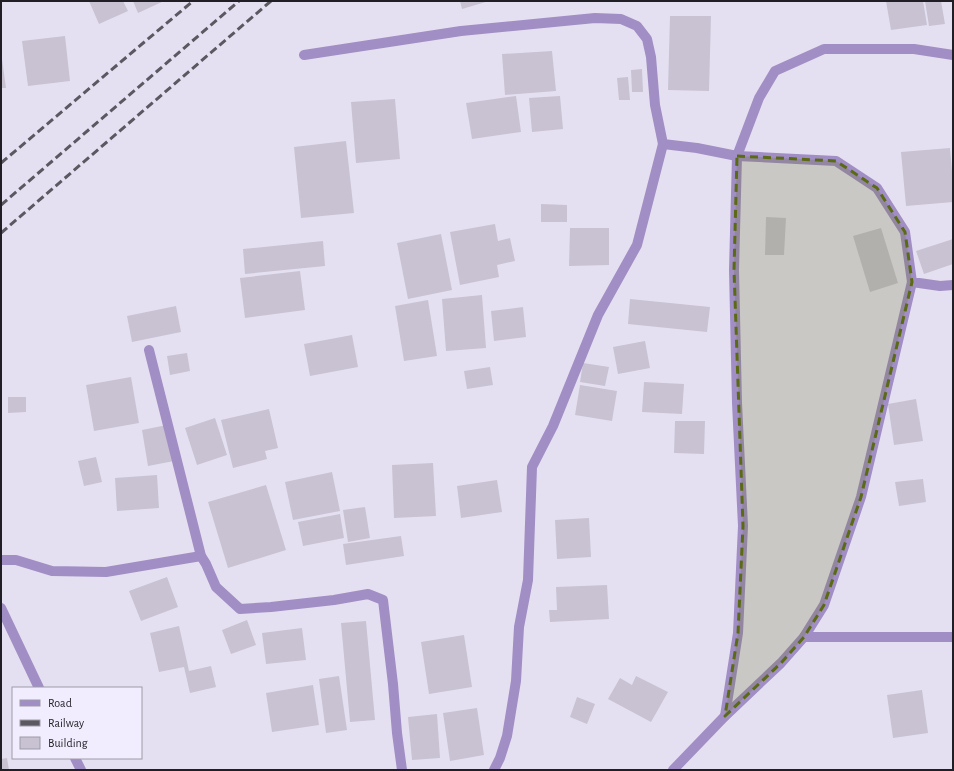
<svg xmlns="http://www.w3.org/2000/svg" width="954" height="771" viewBox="0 0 954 771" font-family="'Alegreya Sans',sans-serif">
	<rect width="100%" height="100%" fill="#e5e0f1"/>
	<g fill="#c8c2d3">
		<path d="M 89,1 L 123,1 L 128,11 L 99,24 Z"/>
		<path d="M 133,1 L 164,1 L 138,13 Z"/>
		<path d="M 460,1 L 489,1 L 462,9 Z"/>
		<path d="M 886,1 L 923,1 L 927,25 L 891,30 Z"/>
		<path d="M 925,1 L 941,1 L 945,24 L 929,26 Z"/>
		<path d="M 670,16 L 711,16 L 709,91 L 668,90 Z"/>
		<path d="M 65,36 L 70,81 L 28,86 L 22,41 Z"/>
		<path d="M 552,51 L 556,91 L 505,95 L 502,54 Z"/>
		<path d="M 1,59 L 2,59 L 6,88 L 1,88 Z"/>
		<path d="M 642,69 L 643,92 L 632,92 L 631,70 Z"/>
		<path d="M 628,77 L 630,100 L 619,100 L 617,78 Z"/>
		<path d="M 516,96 L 521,132 L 472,139 L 466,103 Z"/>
		<path d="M 560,96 L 563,129 L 532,132 L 529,98 Z"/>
		<path d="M 395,99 L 400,159 L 356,163 L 351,102 Z"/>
		<path d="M 346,141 L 354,213 L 301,218 L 294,147 Z"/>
		<path d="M 950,148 L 953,183 L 953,202 L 906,206 L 901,152 Z"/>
		<path d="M 541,204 L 567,205 L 567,222 L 541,222 Z"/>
		<path d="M 766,217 L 786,218 L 784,255 L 765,255 Z"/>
		<path d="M 495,224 L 498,241 L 510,238 L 515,261 L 497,265 L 499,277 L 460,285 L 450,232 Z"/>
		<path d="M 570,228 L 609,228 L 609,265 L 569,266 Z"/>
		<path d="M 881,228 L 898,283 L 870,292 L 853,236 Z"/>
		<path d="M 441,234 L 452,290 L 408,299 L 397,243 Z"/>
		<path d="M 953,239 L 953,264 L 924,274 L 916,251 Z"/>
		<path d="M 323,241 L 325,266 L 245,274 L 243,249 Z"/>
		<path d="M 300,271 L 305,310 L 245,318 L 240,278 Z"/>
		<path d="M 482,295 L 486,348 L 446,351 L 442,299 Z"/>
		<path d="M 630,299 L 710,307 L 707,332 L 628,324 Z"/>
		<path d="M 428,300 L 437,356 L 404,361 L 395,306 Z"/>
		<path d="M 176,306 L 181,332 L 132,342 L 127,316 Z"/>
		<path d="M 523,307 L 526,337 L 494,341 L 491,311 Z"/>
		<path d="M 352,335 L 358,367 L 310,376 L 304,344 Z"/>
		<path d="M 645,341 L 650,368 L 618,374 L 613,347 Z"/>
		<path d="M 187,353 L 190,371 L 170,375 L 167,356 Z"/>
		<path d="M 583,363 L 609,367 L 605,386 L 580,382 Z"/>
		<path d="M 490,367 L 493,385 L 467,389 L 464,371 Z"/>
		<path d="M 131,377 L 139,423 L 94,431 L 86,385 Z"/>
		<path d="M 644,382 L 684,384 L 682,414 L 642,412 Z"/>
		<path d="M 580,385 L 617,391 L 612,421 L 575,415 Z"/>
		<path d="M 8,397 L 26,397 L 26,412 L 8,413 Z"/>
		<path d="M 916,399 L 923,441 L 894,445 L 888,404 Z"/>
		<path d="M 269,409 L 278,448 L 265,451 L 267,459 L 233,468 L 221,420 Z"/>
		<path d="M 215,418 L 227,455 L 197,465 L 185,428 Z"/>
		<path d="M 675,421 L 705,421 L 704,454 L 674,453 Z"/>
		<path d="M 167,425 L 174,461 L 148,466 L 142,430 Z"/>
		<path d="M 96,457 L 102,482 L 84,486 L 78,461 Z"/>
		<path d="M 433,463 L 436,516 L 394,518 L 392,465 Z"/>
		<path d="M 332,472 L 340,511 L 293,520 L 285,482 Z"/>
		<path d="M 157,475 L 159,508 L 117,511 L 115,478 Z"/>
		<path d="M 923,479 L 926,502 L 899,506 L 895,482 Z"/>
		<path d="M 497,480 L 502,512 L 461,518 L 457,486 Z"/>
		<path d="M 266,485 L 286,550 L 228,568 L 208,502 Z"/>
		<path d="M 365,507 L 370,538 L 348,542 L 343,510 Z"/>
		<path d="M 340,514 L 344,538 L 303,546 L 298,522 Z"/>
		<path d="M 589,518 L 591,557 L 557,559 L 555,520 Z"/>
		<path d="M 401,536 L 404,556 L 346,565 L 343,544 Z"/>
		<path d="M 167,577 L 178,607 L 141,621 L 129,591 Z"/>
		<path d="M 607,585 L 609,619 L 550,622 L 549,610 L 557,610 L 556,587 Z"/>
		<path d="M 247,620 L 256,645 L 231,654 L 222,630 Z"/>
		<path d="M 366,621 L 375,720 L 350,722 L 341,623 Z"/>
		<path d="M 179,626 L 189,671 L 211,666 L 216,687 L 190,693 L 184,667 L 159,672 L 150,633 Z"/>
		<path d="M 302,628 L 306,660 L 266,664 L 262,633 Z"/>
		<path d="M 464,635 L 472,687 L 429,694 L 421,642 Z"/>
		<path d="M 339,676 L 347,730 L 326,733 L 319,679 Z"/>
		<path d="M 636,676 L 668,692 L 651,722 L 608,699 L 620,678 L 632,685 Z"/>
		<path d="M 313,685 L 319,725 L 272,732 L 266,693 Z"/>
		<path d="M 922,690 L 928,733 L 893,738 L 887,695 Z"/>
		<path d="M 577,697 L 595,704 L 587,724 L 570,717 Z"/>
		<path d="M 477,708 L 484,755 L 450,761 L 443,713 Z"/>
		<path d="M 437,714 L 440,758 L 412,760 L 408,717 Z"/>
		<path d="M 7,758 L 9,770 L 1,770 L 1,759 Z"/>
	</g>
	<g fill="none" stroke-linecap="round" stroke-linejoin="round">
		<g stroke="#a18ec4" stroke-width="10">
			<path d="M 304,55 L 461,31 L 595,18 L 621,19 L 637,26 L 647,39 L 651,57 L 655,105 L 663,144 L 697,148 L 737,156 L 836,161 L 877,188 L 905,232 L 912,282 L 940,286 L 953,285"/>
			<path d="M 149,350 L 201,556 L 206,564 L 216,587 L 240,609 L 271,607 L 334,600 L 368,594 L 383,600 L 393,684 L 397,733 L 402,770"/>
			<path d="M 1,560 L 16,560 L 52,571 L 106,572 L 201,556"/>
			<path d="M 1,608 L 39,688"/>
			<path d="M 804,637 L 953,637"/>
			<path d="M 725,716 L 738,633 L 743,526 L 737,403 L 734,270 L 737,156 L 759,98 L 775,71 L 824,49 L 914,49 L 953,55"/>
			<path d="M 75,758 L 81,770"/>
			<path d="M 494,770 L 500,758 L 507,736 L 516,681 L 519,627 L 528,580 L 532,467 L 553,426 L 598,315 L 637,245 L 663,144"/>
			<path d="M 673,770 L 725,716 L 781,663 L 804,637 L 824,605 L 861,497 L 912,282"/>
		</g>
		<g stroke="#5b5861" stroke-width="3" stroke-dasharray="8 4" stroke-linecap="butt">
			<path d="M 1,163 L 193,1"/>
			<path d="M 1,205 L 239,1"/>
			<path d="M 1,233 L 271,1"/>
		</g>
	</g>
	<path fill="#5a6a15" fill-opacity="0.2" stroke="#5a6a15" stroke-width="3" stroke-dasharray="8 5" stroke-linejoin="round" d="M 737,156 L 836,161 L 877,188 L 905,232 L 912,282 L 861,497 L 824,605 L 804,637 L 781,663 L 725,716 L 738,633 L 743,526 L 734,270 Z"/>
	<rect width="954" height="771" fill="none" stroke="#211f25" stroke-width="4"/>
	<rect x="12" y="687" width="130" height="72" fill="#f2edfe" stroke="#9e9ba7"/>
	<rect x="20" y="700" width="20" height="6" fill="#a18ec4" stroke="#9e9ba7"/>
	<text x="48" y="707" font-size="12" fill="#211f25">Road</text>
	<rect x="20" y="720" width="20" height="6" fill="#5b5861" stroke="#9e9ba7"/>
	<text x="48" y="727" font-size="12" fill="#211f25">Railway</text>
	<rect x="20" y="737" width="20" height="12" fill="#c8c2d3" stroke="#9e9ba7"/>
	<text x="48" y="747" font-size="12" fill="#211f25">Building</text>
</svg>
